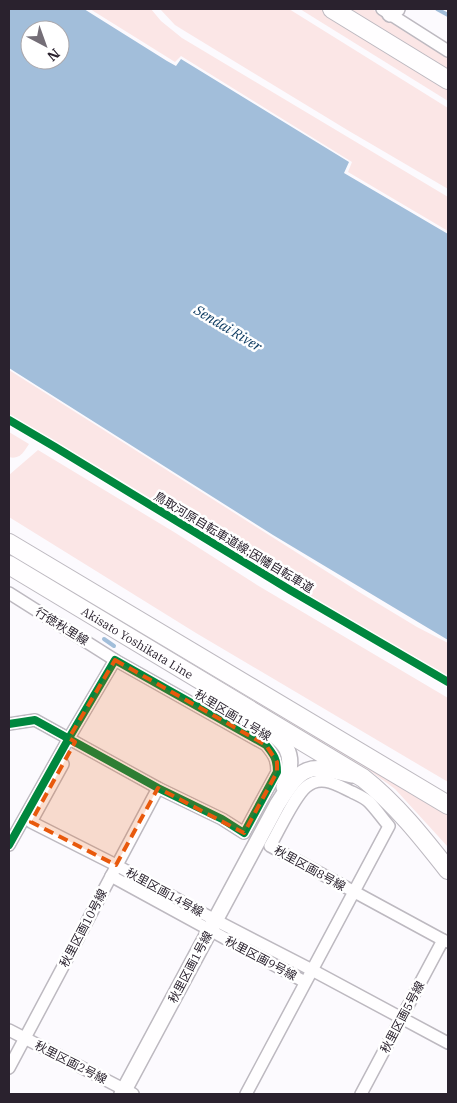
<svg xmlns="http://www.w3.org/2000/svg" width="457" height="1103" viewBox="0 0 457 1103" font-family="'IBM Plex Serif','Noto Sans JP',serif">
	<rect width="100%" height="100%" fill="#fcfafe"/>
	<g fill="#fbe6e6">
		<path d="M 90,9 L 151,9 L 161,21 L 182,38 L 448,197 L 448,231 L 348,172 L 352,162 L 181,56 L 175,62 Z"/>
		<path d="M 160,9 L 289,9 L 448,108 L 448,189 L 349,131 L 183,30 L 175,25 Z"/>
		<path d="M 300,9 L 322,9 L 434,78 L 448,87 L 448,101 Z"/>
		<path d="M 344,9 L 372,9 L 448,57 L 448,72 Z"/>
		<path d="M 9,370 L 359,592 L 417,627 L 448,643 L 448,677 L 372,633 L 117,478 L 9,414 Z"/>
		<path d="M 9,432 L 29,444 C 24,452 19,460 9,457 Z"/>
		<path d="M 38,450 L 174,532 L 257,585 L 448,698 L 448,782 L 196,633 L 9,517 L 9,475 Z"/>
		<path d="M 137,629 L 448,815 L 448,847 L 395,789 L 369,770 L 136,630 Z"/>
	</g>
	<path fill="#a2beda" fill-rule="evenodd" d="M 9,9 L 84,9 L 167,61 L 176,66 L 181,59 L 349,162 L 344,173 L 448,234 L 448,640 L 273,535 L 9,368 ZM 30,30 L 60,30 L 60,60 L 30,60 Z"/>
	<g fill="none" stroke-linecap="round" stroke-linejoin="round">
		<g stroke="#a2beda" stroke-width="4">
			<path d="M 437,9 L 448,15"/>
			<path d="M 104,639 L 114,646"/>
		</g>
		<g stroke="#bdb9c0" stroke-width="14">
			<g id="street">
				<path d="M 382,9 L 448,51"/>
				<path d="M 9,593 L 115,660"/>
				<path d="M 9,724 L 35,720 L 158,788 L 222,819 L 244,833 L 277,772 C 277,759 274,755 266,745 L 115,660 L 69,738 L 9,845"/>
				<path d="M 63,764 L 31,822 L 116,865 L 215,920 L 312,970 L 448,1043"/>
				<path d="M 111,876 L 305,982"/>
				<path d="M 9,1030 L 133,1094"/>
				<path d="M 9,1068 L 158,788"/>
				<path d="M 246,1094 L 389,826 C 382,818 376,809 369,802 C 365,798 358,795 352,792 C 337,785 321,774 306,787 C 294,797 279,831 270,846 L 443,940 L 448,942"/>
				<path d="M 361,1094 L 443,940"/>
			</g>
		</g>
		<g stroke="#bdb9c0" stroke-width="18">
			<g id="secondary">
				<path d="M 390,14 L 397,9"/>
				<path d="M 249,718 C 279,739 301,746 284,787"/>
				<path d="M 122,1094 L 277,805 C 302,765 307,763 352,775"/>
			</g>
		</g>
		<g stroke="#bdb9c0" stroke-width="20">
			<g id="primary">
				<path d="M 332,9 L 448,80"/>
				<path d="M 9,543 L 448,805"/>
				<path id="s1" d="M 9,565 L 363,778 C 396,804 422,837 448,870"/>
			</g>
		</g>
		<use href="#street" stroke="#fffeff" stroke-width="11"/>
		<use href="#secondary" stroke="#fffeff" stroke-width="15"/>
		<use href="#primary" stroke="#fffeff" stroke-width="18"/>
		<g stroke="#fff" stroke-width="11">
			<g id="cycleway">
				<path d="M 9,420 L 55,447 L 290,590 L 448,682"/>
				<path d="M 9,724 L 35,720 L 158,788 L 222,819 L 244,833 L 277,772 C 277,759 274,755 266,745 L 115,660 L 69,738 L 9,845"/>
			</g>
		</g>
		<use href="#cycleway" stroke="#00873e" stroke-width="8"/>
	</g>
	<path fill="#e8590c" fill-opacity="0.2" stroke="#e8590c" stroke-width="4" stroke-dasharray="10 6" stroke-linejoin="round" d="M 115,660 L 266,745 L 277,762 L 277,772 L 244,833 L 158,788 L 116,865 L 31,822 L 75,742 L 69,738 Z"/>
	<g text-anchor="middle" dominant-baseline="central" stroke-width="5" stroke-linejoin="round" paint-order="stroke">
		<g font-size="12" fill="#2a222e" stroke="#fff">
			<text transform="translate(234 542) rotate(31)">鳥取河原自転車道線;因幡自転車道</text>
			<text transform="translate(62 626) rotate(32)">行徳秋里線</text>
			<text stroke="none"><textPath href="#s1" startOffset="150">Akisato Yoshikata Line</textPath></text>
			<text transform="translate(233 715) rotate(31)">秋里区画11号線</text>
			<text transform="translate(310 868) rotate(29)">秋里区画8号線</text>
			<text transform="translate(165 892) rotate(29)">秋里区画14号線</text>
			<text transform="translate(83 928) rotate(-62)">秋里区画10号線</text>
			<text transform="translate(261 958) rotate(28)">秋里区画9号線</text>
			<text transform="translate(190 967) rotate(-62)">秋里区画1号線</text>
			<text transform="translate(402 1017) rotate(-62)">秋里区画5号線</text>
			<text transform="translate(71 1062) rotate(27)">秋里区画2号線</text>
		</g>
		<g font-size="14" font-style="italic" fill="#0f3c62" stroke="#fff">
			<text transform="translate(228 328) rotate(31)">Sendai River</text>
		</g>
	</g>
	<rect width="457" height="1103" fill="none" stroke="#2a222e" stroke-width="20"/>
	<g transform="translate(45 45) rotate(139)"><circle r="24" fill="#ffffff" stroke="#aaa7ab"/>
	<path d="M0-4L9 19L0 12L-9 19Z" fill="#746e77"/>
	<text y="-8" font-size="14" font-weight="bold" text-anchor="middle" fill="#2a222e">N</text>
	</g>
</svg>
